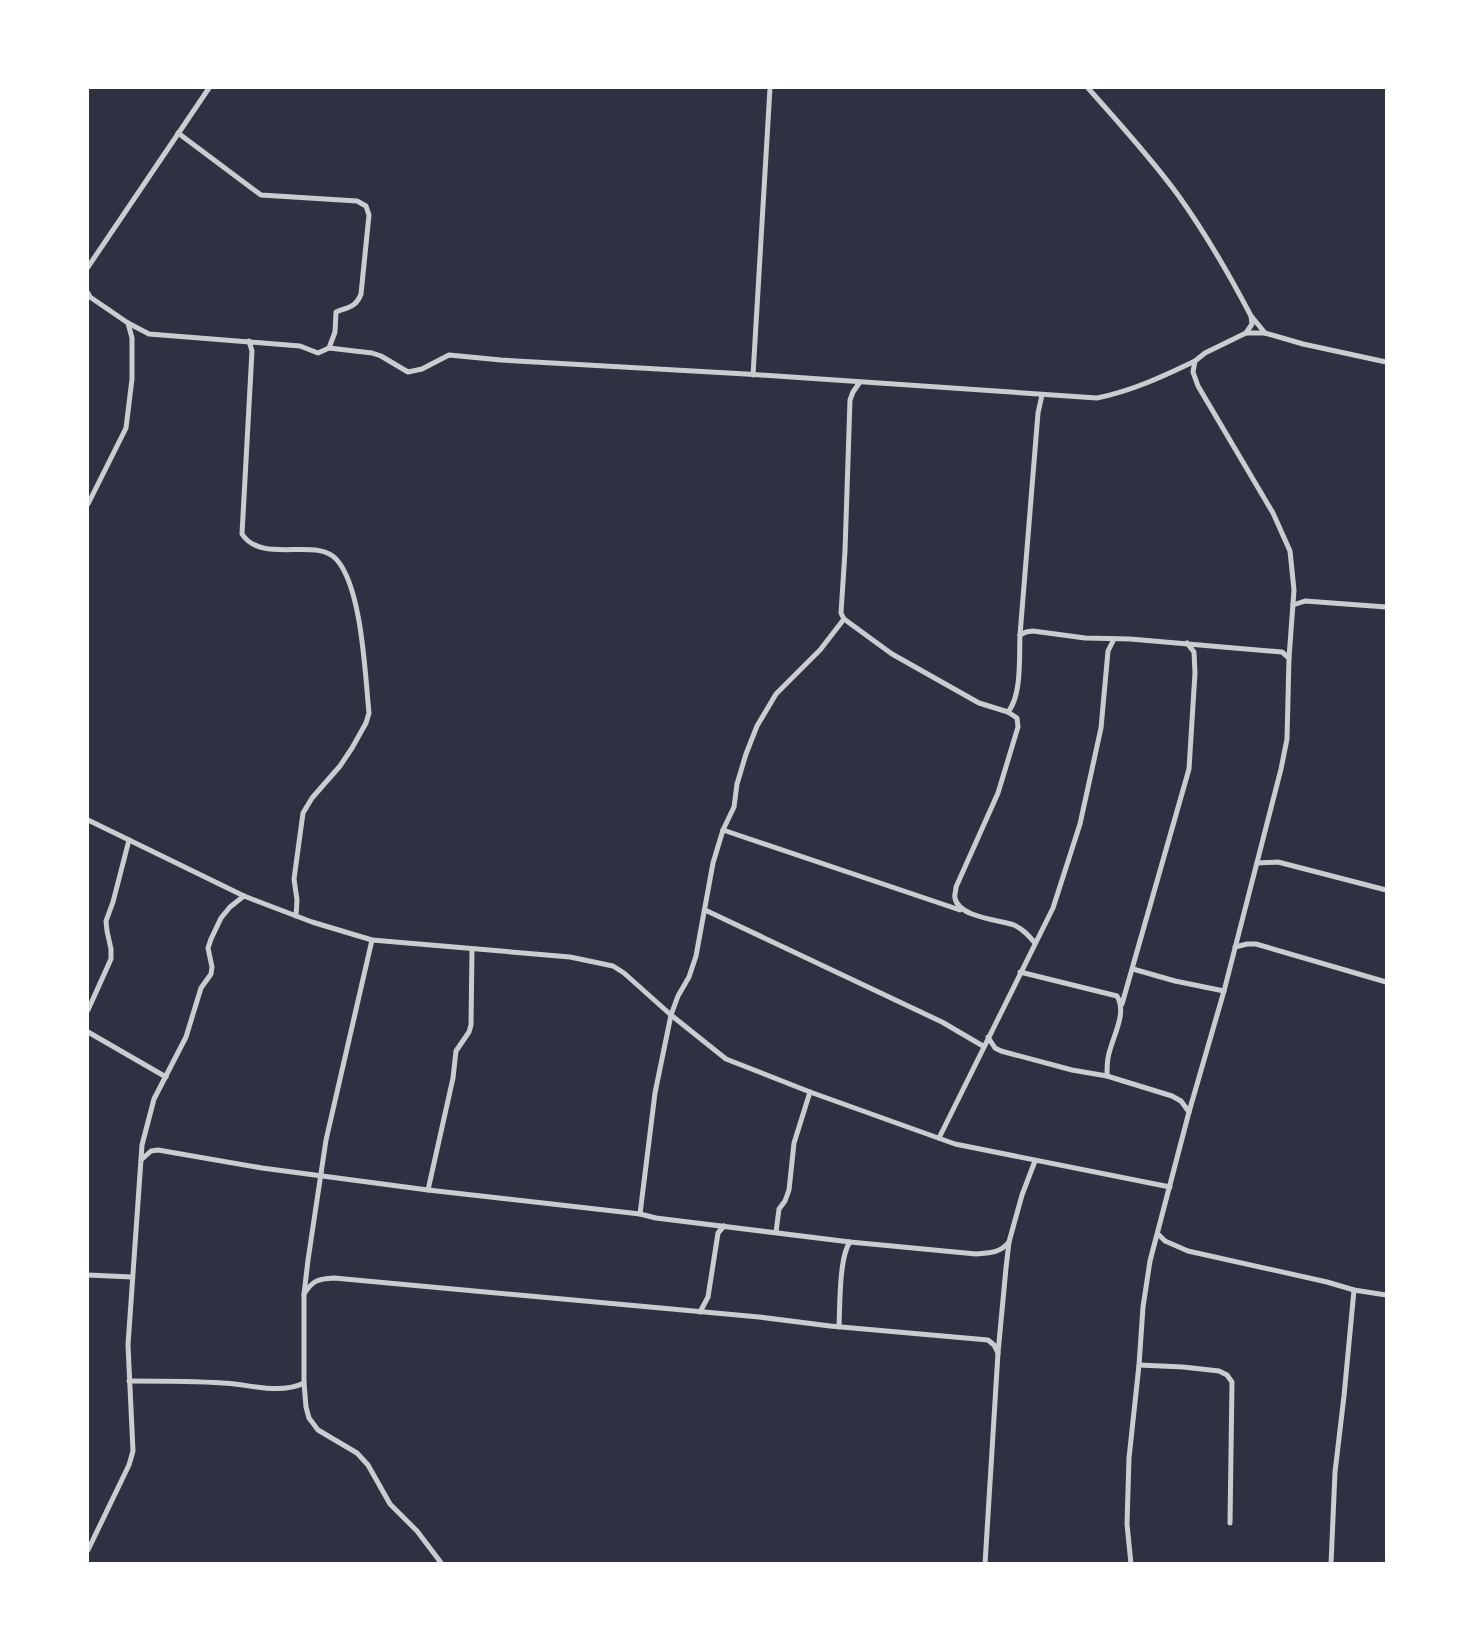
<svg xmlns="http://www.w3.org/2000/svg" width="1474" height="1651" viewBox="0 0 1474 1651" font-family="Manrope,sans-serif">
	<rect width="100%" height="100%" fill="#2d3142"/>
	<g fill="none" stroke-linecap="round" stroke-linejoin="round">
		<g stroke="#caccd0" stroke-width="5">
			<path d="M 1088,88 C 1119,123 1151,158 1178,195 C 1206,234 1229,274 1251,316 L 1252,324 L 1246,333 L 1205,353 L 1195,361 L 1193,372 L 1198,386 L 1273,513 L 1290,551 L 1294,590 L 1289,658 L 1287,739 L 1281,769 L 1224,991 L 1189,1112 L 1150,1261 L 1143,1307 L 1139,1365 L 1129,1458 L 1127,1524 L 1131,1564"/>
			<path d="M 88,267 L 209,88"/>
			<path d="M 88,293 L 90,297 L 128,323 L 149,334 L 300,346 L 318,353 L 329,348 L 335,332 L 336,312 C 349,307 356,307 361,294 L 369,215 L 366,206 L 357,201 L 261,195 L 178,133"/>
			<path d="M 1252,317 L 1265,333"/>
			<path d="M 1246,333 L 1265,333 L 1303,344 L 1386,362"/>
			<path d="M 249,341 L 252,351 L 242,534 C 262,565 317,536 337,560 C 362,589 365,674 369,713 L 366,723 L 352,748 L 340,766 L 312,798 L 303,813 L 294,879 L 297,900 L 296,916"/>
			<path d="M 329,348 L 372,353 L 381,356 L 408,372 L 422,369 L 449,355 L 501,360 L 746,374 L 1097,398 C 1132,391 1164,376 1195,361"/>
			<path d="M 753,375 L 770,88"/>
			<path d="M 860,382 L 853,392 L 850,400 L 845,551 L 841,613 L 844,619 L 892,654 L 979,703 L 1008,712 L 1017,718 L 1018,727 L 998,793 L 956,887 C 956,891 954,895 955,898 C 958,917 999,920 1014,925 C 1023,929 1029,936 1035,943"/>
			<path d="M 88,504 L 126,428 L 132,379 L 132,338 L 128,323"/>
			<path d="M 1293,605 L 1305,601 L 1386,607"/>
			<path d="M 1020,635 L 1038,413 L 1042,395"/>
			<path d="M 1008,712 C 1022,695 1019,657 1020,635 L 1026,632 L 1033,631 L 1085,638 L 1130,639 L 1282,652 L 1289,658"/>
			<path d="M 88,820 L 244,896 L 312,922 L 372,940 L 570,957 L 613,966 L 624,973 L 671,1015 L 726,1059 L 810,1092 L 955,1144 L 1170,1187"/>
			<path d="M 723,830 L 960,910"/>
			<path d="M 1257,863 L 1278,862 L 1386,890"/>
			<path d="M 705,910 L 942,1022 L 983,1046"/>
			<path d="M 372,940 L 326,1140 L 308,1260 L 304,1294 L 304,1383 L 306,1407 L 309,1418 L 318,1430 L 357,1453 L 368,1465 L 390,1504 L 417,1531 L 442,1564"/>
			<path d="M 1235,947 L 1247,944 L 1256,944 L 1386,982"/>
			<path d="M 1133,969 L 1175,981 L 1224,991"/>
			<path d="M 1020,972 L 1117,996 C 1128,1014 1111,1039 1108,1058 C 1107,1064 1107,1070 1107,1076"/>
			<path d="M 1122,1004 L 1189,769 L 1195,673 L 1194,652 L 1187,643"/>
			<path d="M 88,1010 L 111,959 L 111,949 L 107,931 L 106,921 L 113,902 L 129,840"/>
			<path d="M 88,1032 L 166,1077"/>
			<path d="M 988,1037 L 995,1048 L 1001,1051 L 1072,1070 L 1107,1076 L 1172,1096 L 1181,1101 L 1189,1112"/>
			<path d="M 939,1138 L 1053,908 L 1080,824 L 1101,728 L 1108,651 L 1114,639"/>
			<path d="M 141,1160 L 151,1151 L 158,1150 L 262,1168 L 428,1190 L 640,1214 L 656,1218 L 850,1242 L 976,1254 C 990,1253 1000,1253 1009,1242"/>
			<path d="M 428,1190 L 453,1078 L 456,1051 L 469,1032 L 471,1025 L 472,950"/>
			<path d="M 640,1214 L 655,1093 L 671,1015 L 678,996 L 689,977 L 696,956 L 713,863 L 723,830 L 734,807 L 737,784 L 746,754 L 757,726 L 776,694 L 820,650 L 844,619"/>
			<path d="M 776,1232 L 779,1209 L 785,1201 L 789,1190 L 794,1143 L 810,1092"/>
			<path d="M 1158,1234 L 1165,1241 L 1188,1251 L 1327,1282 L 1354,1290 L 1386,1295"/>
			<path d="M 88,1275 L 132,1277"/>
			<path d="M 304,1294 C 313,1280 318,1279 334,1278 L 759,1317 L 830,1326 L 988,1340 L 994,1345 L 998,1353"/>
			<path d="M 700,1312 L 708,1297 L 718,1233 L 724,1226"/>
			<path d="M 839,1327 C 840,1306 839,1257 850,1242"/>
			<path d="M 1139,1365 L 1183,1367 L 1219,1371 L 1227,1375 L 1232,1382 L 1230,1523"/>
			<path d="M 129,1381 C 160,1381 192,1381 223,1383 C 248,1384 280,1395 304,1383"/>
			<path d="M 88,1550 L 129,1465 L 133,1451 L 128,1345 L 142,1145 L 154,1099 L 186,1037 L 201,988 L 211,974 L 212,967 L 208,948 L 211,939 L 221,918 L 230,907 L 244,896"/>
			<path d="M 985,1564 L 998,1353 L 1006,1268 L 1009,1242 L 1022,1195 L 1035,1161"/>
			<path d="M 1331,1564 L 1335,1472 L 1344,1396 L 1354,1290"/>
		</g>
	</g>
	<rect width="1474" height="1651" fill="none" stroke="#ffffff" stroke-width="178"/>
</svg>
